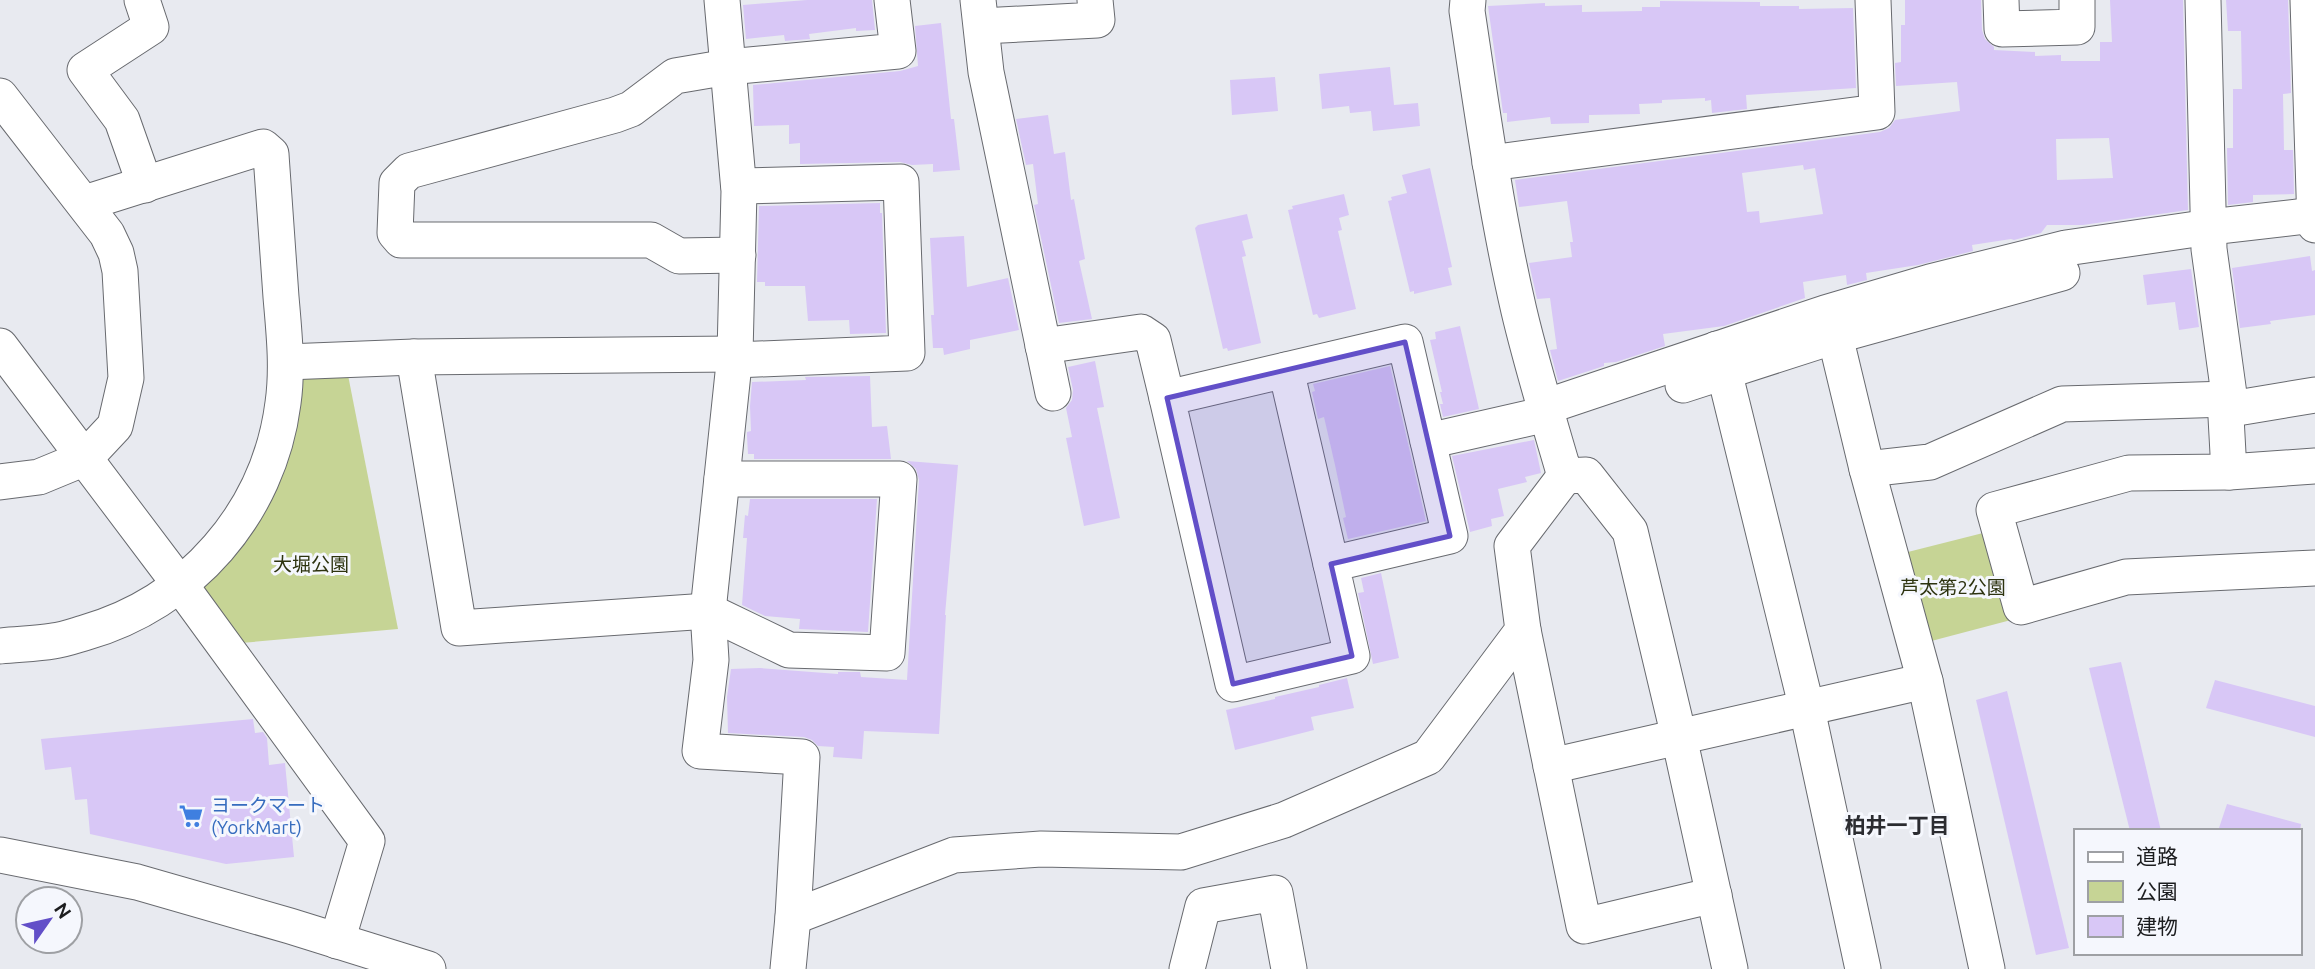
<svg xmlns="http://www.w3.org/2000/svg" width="2315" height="969" viewBox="0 0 2315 969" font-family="Ubuntu,'Noto Sans JP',sans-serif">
	<rect width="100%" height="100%" fill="#e8eaf0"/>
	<g fill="#c6d495">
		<path d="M 347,370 L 398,629 L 241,643 L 203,593 L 203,583 L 298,382 L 305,373 Z"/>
		<path d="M 1987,532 L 2011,620 L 1920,644 L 1896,555 Z"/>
	</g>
	<g fill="#d8c7f6" fill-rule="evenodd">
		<path d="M 807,0 L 872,0 L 875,30 L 856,31 L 856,28 L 809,34 L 810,39 L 785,41 L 784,35 L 746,39 L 743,5 Z"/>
		<path d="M 1905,0 L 1981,0 L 1982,30 L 1985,39 L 1994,47 L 1994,50 L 2035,52 L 2035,56 L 2061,55 L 2061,61 L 2100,61 L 2100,42 L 2112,42 L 2110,0 L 2183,0 L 2188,210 L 2083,225 L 2047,225 L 2041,233 L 2014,240 L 2011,239 L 1972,245 L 1973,251 L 1918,265 L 1866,273 L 1867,280 L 1847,285 L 1846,275 L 1803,282 L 1805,298 L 1724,326 L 1663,334 L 1665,346 L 1616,362 L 1604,363 L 1604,366 L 1558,381 L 1550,350 L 1557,349 L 1550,298 L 1537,299 L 1529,263 L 1572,257 L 1570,242 L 1573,242 L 1567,201 L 1519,207 L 1515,180 L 1880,132 L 1889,128 L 1895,120 L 1960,111 L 1957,82 L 1896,86 L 1895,63 L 1901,62 L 1901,25 L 1905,25 ZM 2109,138 L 2113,178 L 2057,180 L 2056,139 ZM 1803,165 L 1804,170 L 1815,168 L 1823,214 L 1760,223 L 1759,211 L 1747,212 L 1742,173 Z"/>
		<path d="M 2226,0 L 2288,0 L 2291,93 L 2283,94 L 2284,150 L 2293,150 L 2294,194 L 2253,195 L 2253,202 L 2228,205 L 2227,148 L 2233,148 L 2233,89 L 2242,89 L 2241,31 L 2228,31 Z"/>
		<path d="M 1660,1 L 1760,2 L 1760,6 L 1799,6 L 1799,9 L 1853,8 L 1856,88 L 1746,95 L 1747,109 L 1712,113 L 1711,100 L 1705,101 L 1705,98 L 1662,100 L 1662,103 L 1639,104 L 1640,114 L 1589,115 L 1589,123 L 1551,124 L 1550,117 L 1507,122 L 1507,113 L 1503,113 L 1488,6 L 1545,3 L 1545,6 L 1582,5 L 1582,12 L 1642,11 L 1642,7 L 1660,7 Z"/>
		<path d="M 941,23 L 951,119 L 954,119 L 960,170 L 933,172 L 933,164 L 912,165 L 900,162 L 800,164 L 800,143 L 789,144 L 789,125 L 754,126 L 753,85 L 900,71 L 918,66 L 915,26 Z"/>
		<path d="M 1390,67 L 1394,105 L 1418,103 L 1420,126 L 1373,131 L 1371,111 L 1350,113 L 1349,106 L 1322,109 L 1319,74 Z"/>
		<path d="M 1275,77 L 1278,111 L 1232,115 L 1230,80 Z"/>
		<path d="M 1048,115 L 1054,154 L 1065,152 L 1071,200 L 1074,199 L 1085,259 L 1079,261 L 1092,319 L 1059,323 L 1034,205 L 1038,204 L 1033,164 L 1026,165 L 1016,119 Z"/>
		<path d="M 1430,168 L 1452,267 L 1448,268 L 1452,285 L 1414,294 L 1414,291 L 1410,292 L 1388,201 L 1392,200 L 1391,197 L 1407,193 L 1402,175 Z"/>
		<path d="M 1344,194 L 1349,215 L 1339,218 L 1342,230 L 1338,231 L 1356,309 L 1319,318 L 1317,314 L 1313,315 L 1288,210 L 1293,209 L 1292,206 Z"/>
		<path d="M 880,203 L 880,213 L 882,213 L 886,333 L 850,334 L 849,320 L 808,321 L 805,286 L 765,286 L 765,282 L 757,282 L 759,206 Z"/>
		<path d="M 1247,214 L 1253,238 L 1242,241 L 1246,256 L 1242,257 L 1261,343 L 1228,351 L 1227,348 L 1223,349 L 1195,228 L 1198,225 Z"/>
		<path d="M 964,236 L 967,287 L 1008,278 L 1019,330 L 970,340 L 970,349 L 944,355 L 943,348 L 933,348 L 931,315 L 934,315 L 930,238 Z"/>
		<path d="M 2310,256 L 2312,271 L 2315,270 L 2315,315 L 2270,321 L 2271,324 L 2240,328 L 2232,268 Z"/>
		<path d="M 2191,269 L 2199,327 L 2179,330 L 2175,302 L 2147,305 L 2143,275 Z"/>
		<path d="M 1460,326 L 1479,409 L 1443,417 L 1440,404 L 1443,404 L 1440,392 L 1442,392 L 1430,340 L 1436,339 L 1435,332 Z"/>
		<path d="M 1095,361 L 1104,407 L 1097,408 L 1120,518 L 1084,526 L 1066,438 L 1072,437 L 1066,408 L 1072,400 L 1073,390 L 1068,367 Z"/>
		<path d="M 1390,366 L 1426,521 L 1348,539 L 1343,518 L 1346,517 L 1335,465 L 1324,417 L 1318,419 L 1312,392 L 1315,391 L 1313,384 Z"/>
		<path d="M 870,376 L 872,427 L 887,426 L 891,459 L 754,459 L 754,454 L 748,454 L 747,436 L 747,432 L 751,431 L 750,406 L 752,382 L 806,380 L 805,377 Z"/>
		<path d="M 1534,440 L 1541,473 L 1525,477 L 1527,482 L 1498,489 L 1504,516 L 1491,519 L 1492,526 L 1470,532 L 1452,456 Z"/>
		<path d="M 907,461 L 958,465 L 945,615 L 946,615 L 939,734 L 864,731 L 862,759 L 833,757 L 834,747 L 818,746 L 812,740 L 804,737 L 728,733 L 727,697 L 731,669 L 760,668 L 838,674 L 838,672 L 860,672 L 861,677 L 907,680 L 919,480 L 916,469 Z"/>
		<path d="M 750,499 L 877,499 L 868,632 L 799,629 L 800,619 L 765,616 L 742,605 L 747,538 L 743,538 L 745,515 L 748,516 Z"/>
		<path d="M 1381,573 L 1399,658 L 1373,664 L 1358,593 L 1364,592 L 1361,578 Z"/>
		<path d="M 2121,662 L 2161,831 L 2130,831 L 2089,668 Z"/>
		<path d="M 1347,678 L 1354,708 L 1311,717 L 1314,730 L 1235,750 L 1226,710 L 1275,699 L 1275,697 L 1319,687 L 1319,685 Z"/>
		<path d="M 2215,680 L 2315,706 L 2315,737 L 2206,708 Z"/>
		<path d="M 2007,691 L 2069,948 L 2036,955 L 1976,700 Z"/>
		<path d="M 253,719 L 255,733 L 263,732 L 267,738 L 269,765 L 285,763 L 294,857 L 226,864 L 90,834 L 87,799 L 75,800 L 71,767 L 45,770 L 41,739 Z"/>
		<path d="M 2227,804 L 2301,824 L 2300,831 L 2218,831 Z"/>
	</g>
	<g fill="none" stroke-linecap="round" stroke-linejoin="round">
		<g stroke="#686a6f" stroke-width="37">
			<g id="minor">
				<path d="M 142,0 L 151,27 L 85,70 L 122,120 L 145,185"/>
				<path d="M 722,0 L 739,191 L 735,354 L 708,611 L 711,660 L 700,751 L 802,757 L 793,917 L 788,969"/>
				<path d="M 978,0 L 986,72 L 1053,393"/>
				<path d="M 1468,0 L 1467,11 C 1482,111 1496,212 1519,311 C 1532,366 1549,421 1565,476 L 1586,475 L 1630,531 L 1679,737 L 1730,969"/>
				<path d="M 2001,0 L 2002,29 L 2077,27 L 2077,0"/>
				<path d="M 2203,0 L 2209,249 L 2231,409 L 2226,417 L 2229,472"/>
				<path d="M 2308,0 L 2315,225"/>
				<path d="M 982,26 L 1097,20 L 1095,0"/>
				<path d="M 0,96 L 107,234 L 116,253 L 120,271 L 126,378 L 115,426 L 85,458 L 39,477 L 0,482"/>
				<path d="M 1490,163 L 1877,112 L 1873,0"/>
				<path d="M 738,255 L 679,256 L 651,240 L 401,240 L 395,233 L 397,183 L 409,171 L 615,115 L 631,109 L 675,76 L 728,67 L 898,51 L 892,0"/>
				<path d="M 1835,336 L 1867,469 L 1925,681 L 1987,969"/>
				<path d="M 1405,342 L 1450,536 L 1331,564 L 1352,656 L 1233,684 L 1167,398 Z"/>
				<path d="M 0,346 L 181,586 L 367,841 L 337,941"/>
				<path d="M 1043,346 L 1141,332 L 1153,340 L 1167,398"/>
				<path d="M 1717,349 L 1724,371 L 1807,709 L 1863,969"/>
				<path d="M 414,357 L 459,628 L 708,611 L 789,650 L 887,653 L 899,479 L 722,479"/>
				<path d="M 735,360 L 907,353 L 901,182 L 739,186"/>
				<path d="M 286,362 L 414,357 L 735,354"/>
				<path d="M 1286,370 L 1331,564"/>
				<path d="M 1683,385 L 1835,336 L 2062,273"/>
				<path d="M 1545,407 L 1825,313 L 1930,282 L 2066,248 L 2210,227 L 2315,215"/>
				<path d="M 2231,409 L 2315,395"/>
				<path d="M 1428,441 L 1547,414"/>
				<path d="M 2315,466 L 2229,472 L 2129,473 L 1994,510 L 2021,607 L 2126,577 L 2315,568"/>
				<path d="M 1867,469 L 1930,462 L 2062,404 L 2229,399"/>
				<path d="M 1523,630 L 1584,926 L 1714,895"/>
				<path d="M 0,646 C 17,644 36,644 53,641 C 63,640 74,636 84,633 C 190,603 269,513 283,403 C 288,368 284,332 281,297 C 278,250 274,202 271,154 L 263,147 L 85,203"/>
				<path d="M 1551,766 L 1925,681"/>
				<path d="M 0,855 L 137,882 L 290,926 L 428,969"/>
				<path d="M 793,917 L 954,855 L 1041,849 L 1181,852 L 1284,820 L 1428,757 L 1523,630 L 1512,546 L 1565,476"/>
				<path d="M 1187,969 L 1203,906 L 1275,893 L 1289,969"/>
			</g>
		</g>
		<use href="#minor" stroke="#fff" stroke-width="35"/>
	</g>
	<path fill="#624fc8" fill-opacity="0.2" stroke="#624fc8" stroke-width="5" stroke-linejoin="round" d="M 1405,342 L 1450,536 L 1331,564 L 1352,656 L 1233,684 L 1167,398 Z"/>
	<defs>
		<g id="supermarket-bare" transform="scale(1.89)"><path d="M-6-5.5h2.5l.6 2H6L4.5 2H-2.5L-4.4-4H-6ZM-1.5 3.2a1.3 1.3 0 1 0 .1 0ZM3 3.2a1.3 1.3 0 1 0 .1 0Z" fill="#3f7fe0" stroke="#f5f7fd" stroke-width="2.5" paint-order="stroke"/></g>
	</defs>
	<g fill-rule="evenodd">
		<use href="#supermarket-bare" x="191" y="816"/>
	</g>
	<g text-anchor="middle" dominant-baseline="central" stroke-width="6" stroke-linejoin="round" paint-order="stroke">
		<g font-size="19" fill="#2d330f" stroke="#f5f7fd">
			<text x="311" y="564">大堀公園</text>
			<text x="1953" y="587">芦太第2公園</text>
		</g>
		<g font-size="19" fill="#366cbe" stroke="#f5f7fd" text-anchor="start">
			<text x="211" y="805">ヨークマート<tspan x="211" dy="22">(YorkMart)</tspan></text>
		</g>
		<g font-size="21" font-weight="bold" fill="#2b2c31" stroke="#f5f7fd">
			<text x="1897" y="825">柏井一丁目</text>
		</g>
	</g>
	<rect x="2074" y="829" width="228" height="126" fill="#f5f7fd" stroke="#9ea0a4" stroke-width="2"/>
	<rect x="2088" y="852" width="35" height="10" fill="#ffffff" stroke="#9ea0a4" stroke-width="2"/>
	<text x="2136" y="864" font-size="21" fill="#1c1d1f">道路</text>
	<rect x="2088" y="881" width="35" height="21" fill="#c6d495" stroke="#9ea0a4" stroke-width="2"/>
	<text x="2136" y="899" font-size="21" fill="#1c1d1f">公園</text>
	<rect x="2088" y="916" width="35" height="21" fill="#d8c7f6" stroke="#9ea0a4" stroke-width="2"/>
	<text x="2136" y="934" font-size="21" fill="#1c1d1f">建物</text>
	<g transform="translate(49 920) rotate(56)"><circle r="33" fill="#f5f7fd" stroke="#9ea0a4" stroke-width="2"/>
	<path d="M0-5L12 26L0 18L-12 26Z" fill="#624fc8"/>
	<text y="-10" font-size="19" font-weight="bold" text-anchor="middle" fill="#1c1d1f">N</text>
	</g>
</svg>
